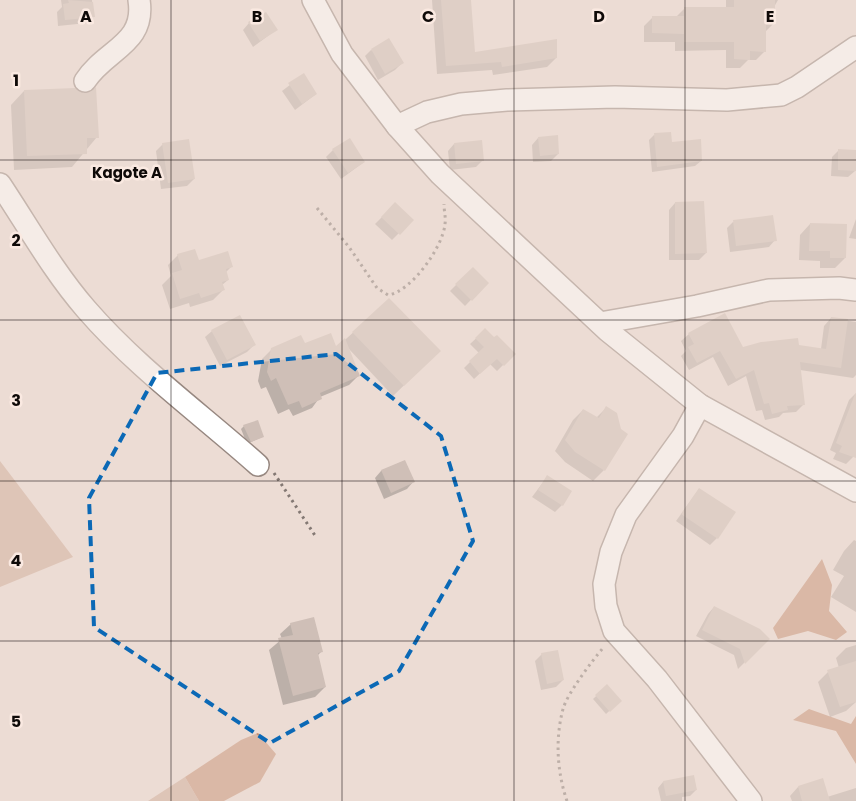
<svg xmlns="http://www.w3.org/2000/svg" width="856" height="801" viewBox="0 0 856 801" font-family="Poppins,sans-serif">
	<rect width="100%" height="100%" fill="#ecdcd4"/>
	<g fill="#cca896">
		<path d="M 0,461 L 73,557 L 0,587 Z"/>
		<path d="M 185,777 L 199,801 L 148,801 Z"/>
	</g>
	<g fill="#c38c70">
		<path d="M 822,559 L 832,585 L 829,611 L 847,632 L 836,640 L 808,631 L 778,639 L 773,628 Z"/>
		<path d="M 809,709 L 851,724 L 856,716 L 856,764 L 836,731 L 793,720 Z"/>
		<path d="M 258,733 L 276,754 L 260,782 L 224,801 L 199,801 L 185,777 L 241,740 Z"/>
	</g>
	<g fill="#0003">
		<path d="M 61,0 L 92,0 L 93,16 L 87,23 L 58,26 L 57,12 L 62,7 Z"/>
		<path d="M 432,0 L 470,0 L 474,53 L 556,58 L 547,67 L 493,75 L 492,70 L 437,74 Z"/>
		<path d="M 726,0 L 778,0 L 774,7 L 774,23 L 764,33 L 765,51 L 756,60 L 748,60 L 740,68 L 726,68 L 726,50 L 675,51 L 675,42 L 644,42 L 644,26 L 653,17 L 676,17 L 684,9 L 726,9 Z"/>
		<path d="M 249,23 L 276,30 L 253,47 L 243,30 Z"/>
		<path d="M 371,50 L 402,63 L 395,70 L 378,80 L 365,56 Z"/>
		<path d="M 303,75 L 316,94 L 295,110 L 282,91 Z"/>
		<path d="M 24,91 L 97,137 L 72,167 L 14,170 L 11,105 Z"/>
		<path d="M 654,135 L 670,143 L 701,161 L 695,166 L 652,172 L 649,140 Z"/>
		<path d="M 538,138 L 558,154 L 551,161 L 533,162 L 532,145 Z"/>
		<path d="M 163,144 L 194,179 L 187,186 L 161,189 L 156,151 Z"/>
		<path d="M 454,144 L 483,160 L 476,167 L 450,170 L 448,151 Z"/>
		<path d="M 333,150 L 364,162 L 341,179 L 326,157 Z"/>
		<path d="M 839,150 L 855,171 L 848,177 L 831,176 L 832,157 Z"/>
		<path d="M 675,203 L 706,253 L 699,260 L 669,260 L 669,210 Z"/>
		<path d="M 388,211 L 412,220 L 392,240 L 375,224 Z"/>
		<path d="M 856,219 L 856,239 L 849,238 Z"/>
		<path d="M 733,222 L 775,240 L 769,247 L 730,252 L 727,228 Z"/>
		<path d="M 810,224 L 845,258 L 835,268 L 820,268 L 820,261 L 799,260 L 800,235 Z"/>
		<path d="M 178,255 L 198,262 L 232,266 L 225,273 L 228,280 L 222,285 L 223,290 L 213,300 L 190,307 L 189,303 L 170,309 L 162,285 L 171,276 L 168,265 Z"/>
		<path d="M 473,268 L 487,283 L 465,306 L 450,291 Z"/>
		<path d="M 389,300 L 429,361 L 393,396 L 348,348 L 359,375 L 349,385 L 320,397 L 312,408 L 293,416 L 289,409 L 278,414 L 266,387 L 261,389 L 258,381 L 262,359 L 272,349 L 304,345 L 336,348 Z"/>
		<path d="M 831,318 L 856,322 L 856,375 L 853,378 L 800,370 L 804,404 L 796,412 L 783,413 L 779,417 L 765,420 L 762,410 L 756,411 L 746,376 L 728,386 L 713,357 L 689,370 L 681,356 L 686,351 L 681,341 L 689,334 L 742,349 L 797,346 L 821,349 L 824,326 Z"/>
		<path d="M 485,330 L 514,354 L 497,371 L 490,364 L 474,379 L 464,368 L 479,353 L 470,344 Z"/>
		<path d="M 212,331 L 254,345 L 247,352 L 220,366 L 205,337 Z"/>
		<path d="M 856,393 L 853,457 L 846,464 L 833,459 L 836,453 L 830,450 L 849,400 Z"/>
		<path d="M 606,408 L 620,430 L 626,435 L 604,470 L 593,481 L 565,462 L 555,451 L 573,420 L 583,410 L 596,418 Z"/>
		<path d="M 244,426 L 262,437 L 247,444 L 241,429 Z"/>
		<path d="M 404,461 L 413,482 L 407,489 L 384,499 L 375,478 L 381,471 Z"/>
		<path d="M 547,477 L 562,505 L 555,512 L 532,497 Z"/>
		<path d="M 699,489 L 717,538 L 710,545 L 676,521 Z"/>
		<path d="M 854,540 L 856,541 L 856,612 L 831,597 L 844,576 L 833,570 L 844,551 Z"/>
		<path d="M 714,607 L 768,639 L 738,669 L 734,655 L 696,636 L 708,614 Z"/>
		<path d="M 291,624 L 322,651 L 317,656 L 325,687 L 315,697 L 283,705 L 269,650 L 282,639 L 280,634 Z"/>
		<path d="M 856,645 L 856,702 L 846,711 L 830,717 L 818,682 L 828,672 L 839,668 L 836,658 L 846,648 Z"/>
		<path d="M 542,654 L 563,680 L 556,687 L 541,690 L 535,661 Z"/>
		<path d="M 607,686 L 620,701 L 606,714 L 593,699 Z"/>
		<path d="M 663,782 L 696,790 L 690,796 L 682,797 L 682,801 L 661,801 L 658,788 Z"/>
		<path d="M 798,787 L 827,797 L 856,788 L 856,801 L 792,801 L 790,796 Z"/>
	</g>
	<g fill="#cfbfb7">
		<path d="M 68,0 L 93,2 L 95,17 L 65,20 L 63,4 L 69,3 Z"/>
		<path d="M 441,0 L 471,0 L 475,52 L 557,39 L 557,58 L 502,67 L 501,62 L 446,66 Z"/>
		<path d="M 734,0 L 775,0 L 775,24 L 766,24 L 766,52 L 750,51 L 750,60 L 734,59 L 734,42 L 684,42 L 684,34 L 652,33 L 652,16 L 684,16 L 684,7 L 734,7 Z"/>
		<path d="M 266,12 L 278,30 L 260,41 L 248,22 Z"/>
		<path d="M 389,38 L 404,63 L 385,74 L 371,49 Z"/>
		<path d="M 304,73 L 317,94 L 302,104 L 288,83 Z"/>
		<path d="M 96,87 L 99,138 L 87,138 L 87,154 L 27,156 L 24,90 L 75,88 L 84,93 L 90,92 Z"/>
		<path d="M 671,132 L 672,142 L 701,139 L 702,161 L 657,167 L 654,133 Z"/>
		<path d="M 558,135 L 559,154 L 540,156 L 538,137 Z"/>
		<path d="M 350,138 L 365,162 L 348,173 L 332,149 Z"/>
		<path d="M 189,139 L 195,179 L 168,183 L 162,143 Z"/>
		<path d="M 482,140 L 484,161 L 456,164 L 454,143 Z"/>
		<path d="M 838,149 L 856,150 L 856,171 L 838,170 Z"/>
		<path d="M 704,201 L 707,253 L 675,254 L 675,202 Z"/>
		<path d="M 395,202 L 414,220 L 400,235 L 381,217 Z"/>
		<path d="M 773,215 L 777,241 L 736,246 L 733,220 Z"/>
		<path d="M 810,223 L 847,224 L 846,258 L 830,258 L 830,251 L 809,251 Z"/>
		<path d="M 195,249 L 199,260 L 228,251 L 233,267 L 226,269 L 229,280 L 222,282 L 225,290 L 201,298 L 199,293 L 180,299 L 172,273 L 182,270 L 177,254 Z"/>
		<path d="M 473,267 L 489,283 L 472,301 L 455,284 Z"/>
		<path d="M 389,298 L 441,351 L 404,386 L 352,332 Z"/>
		<path d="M 725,313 L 743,347 L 761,342 L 798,338 L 799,345 L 826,349 L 831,317 L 848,319 L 841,368 L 800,362 L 805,405 L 787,406 L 788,410 L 772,414 L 769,403 L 764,404 L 754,370 L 736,379 L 720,351 L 697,363 L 688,347 L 694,344 L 688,333 Z"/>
		<path d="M 240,315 L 256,345 L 227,360 L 211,330 Z"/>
		<path d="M 485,328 L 494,337 L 497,335 L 516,354 L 504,366 L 497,359 L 480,374 L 469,361 L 484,347 L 475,338 Z"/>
		<path d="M 331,333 L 336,346 L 345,338 L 360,376 L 320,393 L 322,399 L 302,408 L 299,401 L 288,405 L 276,378 L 271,381 L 267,372 L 271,348 L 301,335 L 305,343 Z"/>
		<path d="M 855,394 L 856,394 L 856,458 L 839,452 L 842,446 L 836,443 Z"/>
		<path d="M 606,406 L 617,413 L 621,429 L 628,434 L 605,471 L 575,452 L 565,440 L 583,409 L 599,418 Z"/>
		<path d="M 258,420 L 264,437 L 251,442 L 243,425 Z"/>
		<path d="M 405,460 L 415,482 L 391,493 L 381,470 Z"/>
		<path d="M 547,475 L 572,491 L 563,506 L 538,490 Z"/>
		<path d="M 699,488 L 736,512 L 718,539 L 681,514 Z"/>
		<path d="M 714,606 L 760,629 L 770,639 L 745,664 L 740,649 L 702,630 Z"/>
		<path d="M 314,617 L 323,652 L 318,653 L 326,687 L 293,696 L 278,638 L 293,635 L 290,623 Z"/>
		<path d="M 558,650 L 564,680 L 547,684 L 541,653 Z"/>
		<path d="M 856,661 L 856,702 L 840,707 L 827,670 Z"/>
		<path d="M 607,684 L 622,701 L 610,712 L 595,695 Z"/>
		<path d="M 694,775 L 697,790 L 666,796 L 663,781 Z"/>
		<path d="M 823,778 L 830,801 L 802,801 L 798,786 Z"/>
	</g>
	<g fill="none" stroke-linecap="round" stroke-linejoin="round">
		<g stroke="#978881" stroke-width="24">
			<g id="minor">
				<path d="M 313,0 L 342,54 L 397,126 L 440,174 L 608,331 L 700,405 L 856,491"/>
				<path d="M 85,81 C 106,49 146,44 139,0"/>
				<path d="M 397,126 L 427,112 L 461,104 L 507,100 L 615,97 L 727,100 L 781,95 L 797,87 L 856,47"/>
				<path d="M 0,184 C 28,226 53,271 86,309 C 137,368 201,414 258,465"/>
				<path d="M 600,323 L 697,306 L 769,290 L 839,288 L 856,290"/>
				<path d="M 700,405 L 683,436 L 626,515 L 611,552 L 604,584 L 606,606 L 614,631 L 657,679 L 751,801"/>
			</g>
		</g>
		<g stroke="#837873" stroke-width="3" stroke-dasharray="2.5 4" stroke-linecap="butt">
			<path d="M 317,208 L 349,247 L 377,288 L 388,295 C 411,292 443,247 445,224 C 446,218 444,211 444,204"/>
			<path d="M 274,473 L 316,537"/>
			<path d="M 567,801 C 557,772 555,739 563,709 C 567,694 592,661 603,648"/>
		</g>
		<use href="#minor" stroke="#fff" stroke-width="21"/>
	</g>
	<path d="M0 0H856V801H0ZM 336,354 L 441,436 L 473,541 L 399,671 L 270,743 L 94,627 L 89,498 L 157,373 Z" fill="#ecdcd4" fill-opacity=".55" fill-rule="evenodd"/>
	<path fill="none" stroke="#0b69b6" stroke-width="4" stroke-dasharray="10 6" stroke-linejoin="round" d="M 336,354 L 441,436 L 473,541 L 399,671 L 270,743 L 94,627 L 89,498 L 157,373 Z"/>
	<path fill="none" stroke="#0f0a08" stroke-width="1" stroke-opacity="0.55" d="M 171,0 L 171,801M 342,0 L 342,801M 514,0 L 514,801M 685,0 L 685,801M 0,160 L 856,160M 0,320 L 856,320M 0,481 L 856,481M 0,641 L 856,641"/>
	<g text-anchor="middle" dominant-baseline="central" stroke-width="5" stroke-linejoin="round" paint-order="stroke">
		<g font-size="15" font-weight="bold" fill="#0f0a08" stroke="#fae9e1">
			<text x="127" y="172">Kagote A</text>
		</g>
	</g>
	<g font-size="16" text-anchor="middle" font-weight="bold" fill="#0f0a08" stroke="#fae9e1" stroke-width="5" stroke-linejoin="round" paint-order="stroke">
		<text x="86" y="22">A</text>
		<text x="257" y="22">B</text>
		<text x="428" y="22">C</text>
		<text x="599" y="22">D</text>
		<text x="770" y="22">E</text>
		<text x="16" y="86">1</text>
		<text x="16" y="246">2</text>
		<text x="16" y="406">3</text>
		<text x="16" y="566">4</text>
		<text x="16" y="727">5</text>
	</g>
</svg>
